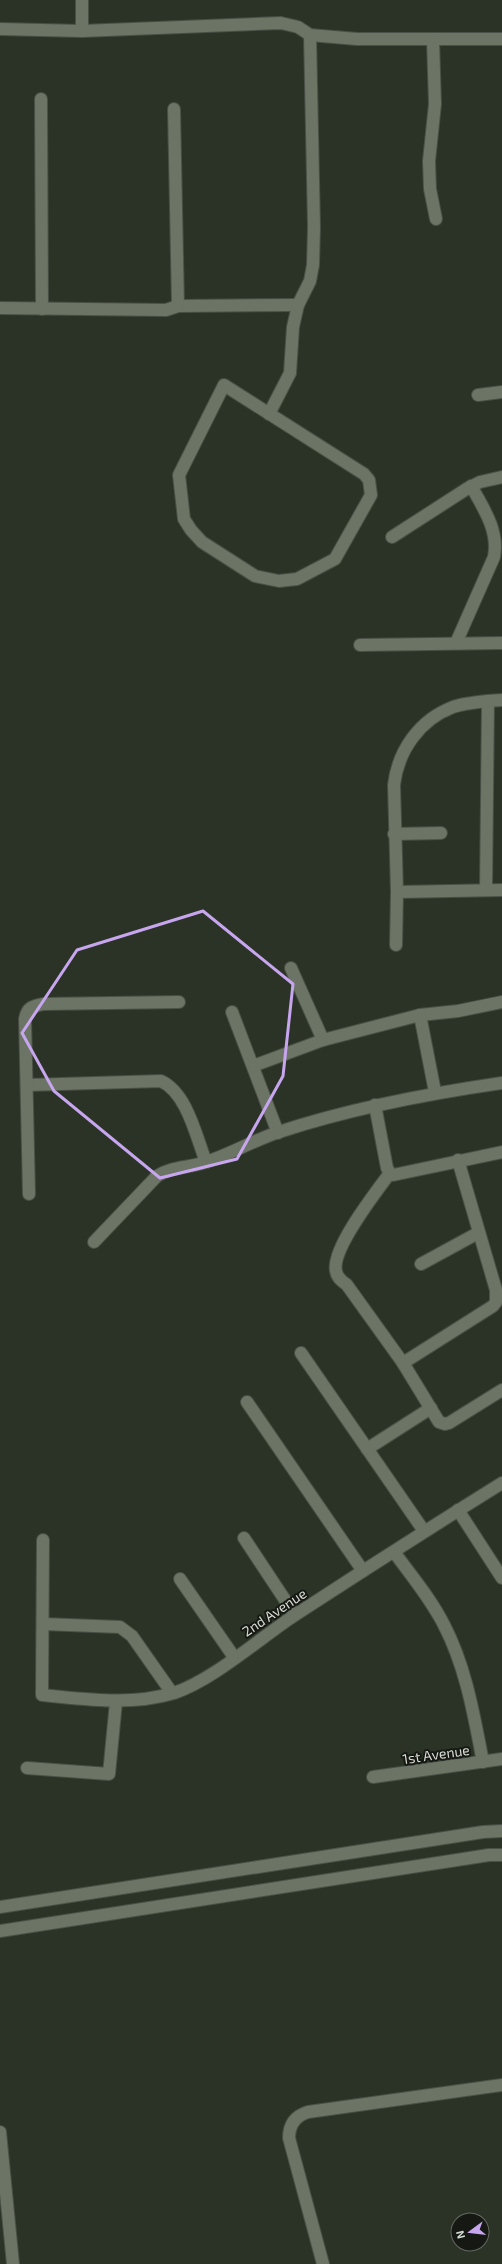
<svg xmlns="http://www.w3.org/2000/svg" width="502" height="2264" viewBox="0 0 502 2264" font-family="'Exo 2',sans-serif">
	<rect width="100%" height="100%" fill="#2b3326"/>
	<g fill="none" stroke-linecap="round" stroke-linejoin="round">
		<g stroke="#4a5046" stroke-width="14">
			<g id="minor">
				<path d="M 82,0 L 82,31"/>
				<path d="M 0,29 L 82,31 L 281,23 L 298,27 L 310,35 L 357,39 L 502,39"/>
				<path d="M 433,40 L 435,104 L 429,161 L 430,189 L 436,219"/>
				<path d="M 41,99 L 42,309"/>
				<path d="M 178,306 L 298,305"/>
				<path d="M 0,308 L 166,310 L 178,306 L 174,109"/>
				<path d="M 224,385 L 364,474 L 369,480 L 371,495 L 335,559 L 297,579 L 279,581 L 255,576 L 202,542 L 191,530 L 184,519 L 179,475 Z"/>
				<path d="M 478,395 L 502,392"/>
				<path d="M 269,414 L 290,373 L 293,327 L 298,305 L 310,281 L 313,265 L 314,227 L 310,35"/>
				<path d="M 392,537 L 468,488 L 480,482 L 502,477"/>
				<path d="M 456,643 L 494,557 C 499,531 484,509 471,486"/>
				<path d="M 360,645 L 502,643"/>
				<path d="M 394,834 L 441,833"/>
				<path d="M 486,890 L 488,701"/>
				<path d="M 397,892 L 394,785 C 398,751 419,720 453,707 C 467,702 487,701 502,700"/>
				<path d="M 396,945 L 397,892 L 502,890"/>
				<path d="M 291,968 L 323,1040"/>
				<path d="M 232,1012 L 278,1133"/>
				<path d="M 420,1015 L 435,1092"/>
				<path d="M 253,1066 L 323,1040 L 420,1015 L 458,1011 L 502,1002"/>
				<path d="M 28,1085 L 161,1081 C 187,1093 196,1136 206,1162"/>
				<path d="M 375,1105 L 387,1168 L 390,1173 L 393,1175 L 502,1152"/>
				<path d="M 390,1173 C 376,1192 331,1249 336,1271 C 337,1278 342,1281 347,1285 L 403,1363 L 439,1422 L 445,1424 L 449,1423 L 502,1390"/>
				<path d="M 29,1194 L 25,1019 C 27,1007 33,1006 43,1004 L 179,1002"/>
				<path d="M 94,1242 L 157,1176 C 172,1166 189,1168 206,1162 C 231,1154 254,1140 279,1132 C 352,1108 426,1094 502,1083"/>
				<path d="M 421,1264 L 478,1233"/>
				<path d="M 301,1353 L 424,1531"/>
				<path d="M 403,1363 L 493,1306 L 496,1302 L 496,1290 L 458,1160"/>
				<path d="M 247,1402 L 363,1571"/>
				<path d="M 367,1449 L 431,1408"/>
				<path d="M 458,1510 L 502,1578"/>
				<path d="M 244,1538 L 295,1615"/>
				<path d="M 43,1540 L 42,1695 C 86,1699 130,1706 174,1693 C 213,1680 260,1638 295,1615 C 364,1570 433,1526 502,1483"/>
				<path d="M 394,1552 C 411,1575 431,1599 444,1625 C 466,1667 474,1716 483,1762"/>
				<path d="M 180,1579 L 234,1657"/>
				<path d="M 43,1624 L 120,1627 L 132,1636 L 172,1693"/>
				<path d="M 27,1768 L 109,1774 L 116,1702"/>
				<path d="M 373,1777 L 502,1759"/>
				<path d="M 0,1907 L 483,1832 L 502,1831"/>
				<path d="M 0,1931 L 489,1855 L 502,1855"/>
				<path d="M 0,2132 L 13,2264"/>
				<path d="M 323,2264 L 289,2138 C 289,2125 295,2116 308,2112 L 502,2085"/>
			</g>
		</g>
		<use href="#minor" stroke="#6b7465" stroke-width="12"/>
	</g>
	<path fill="none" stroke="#c7a6ef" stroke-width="3" stroke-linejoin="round" d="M 203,911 L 293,984 L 283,1076 L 237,1159 L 160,1178 L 54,1091 L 22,1033 L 77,950 Z"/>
	<g text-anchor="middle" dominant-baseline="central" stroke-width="4" stroke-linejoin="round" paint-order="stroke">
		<g font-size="14" fill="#d7dcd4" stroke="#161913">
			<text transform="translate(274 1612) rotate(-34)">2nd Avenue</text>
			<text transform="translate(436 1754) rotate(-8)">1st Avenue</text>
		</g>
	</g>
	<g transform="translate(470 2232) rotate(255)"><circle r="19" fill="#161913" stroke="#636760"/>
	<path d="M0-3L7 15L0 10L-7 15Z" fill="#c7a6ef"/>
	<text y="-6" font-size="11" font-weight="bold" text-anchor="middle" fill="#d7dcd4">N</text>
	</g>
</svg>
